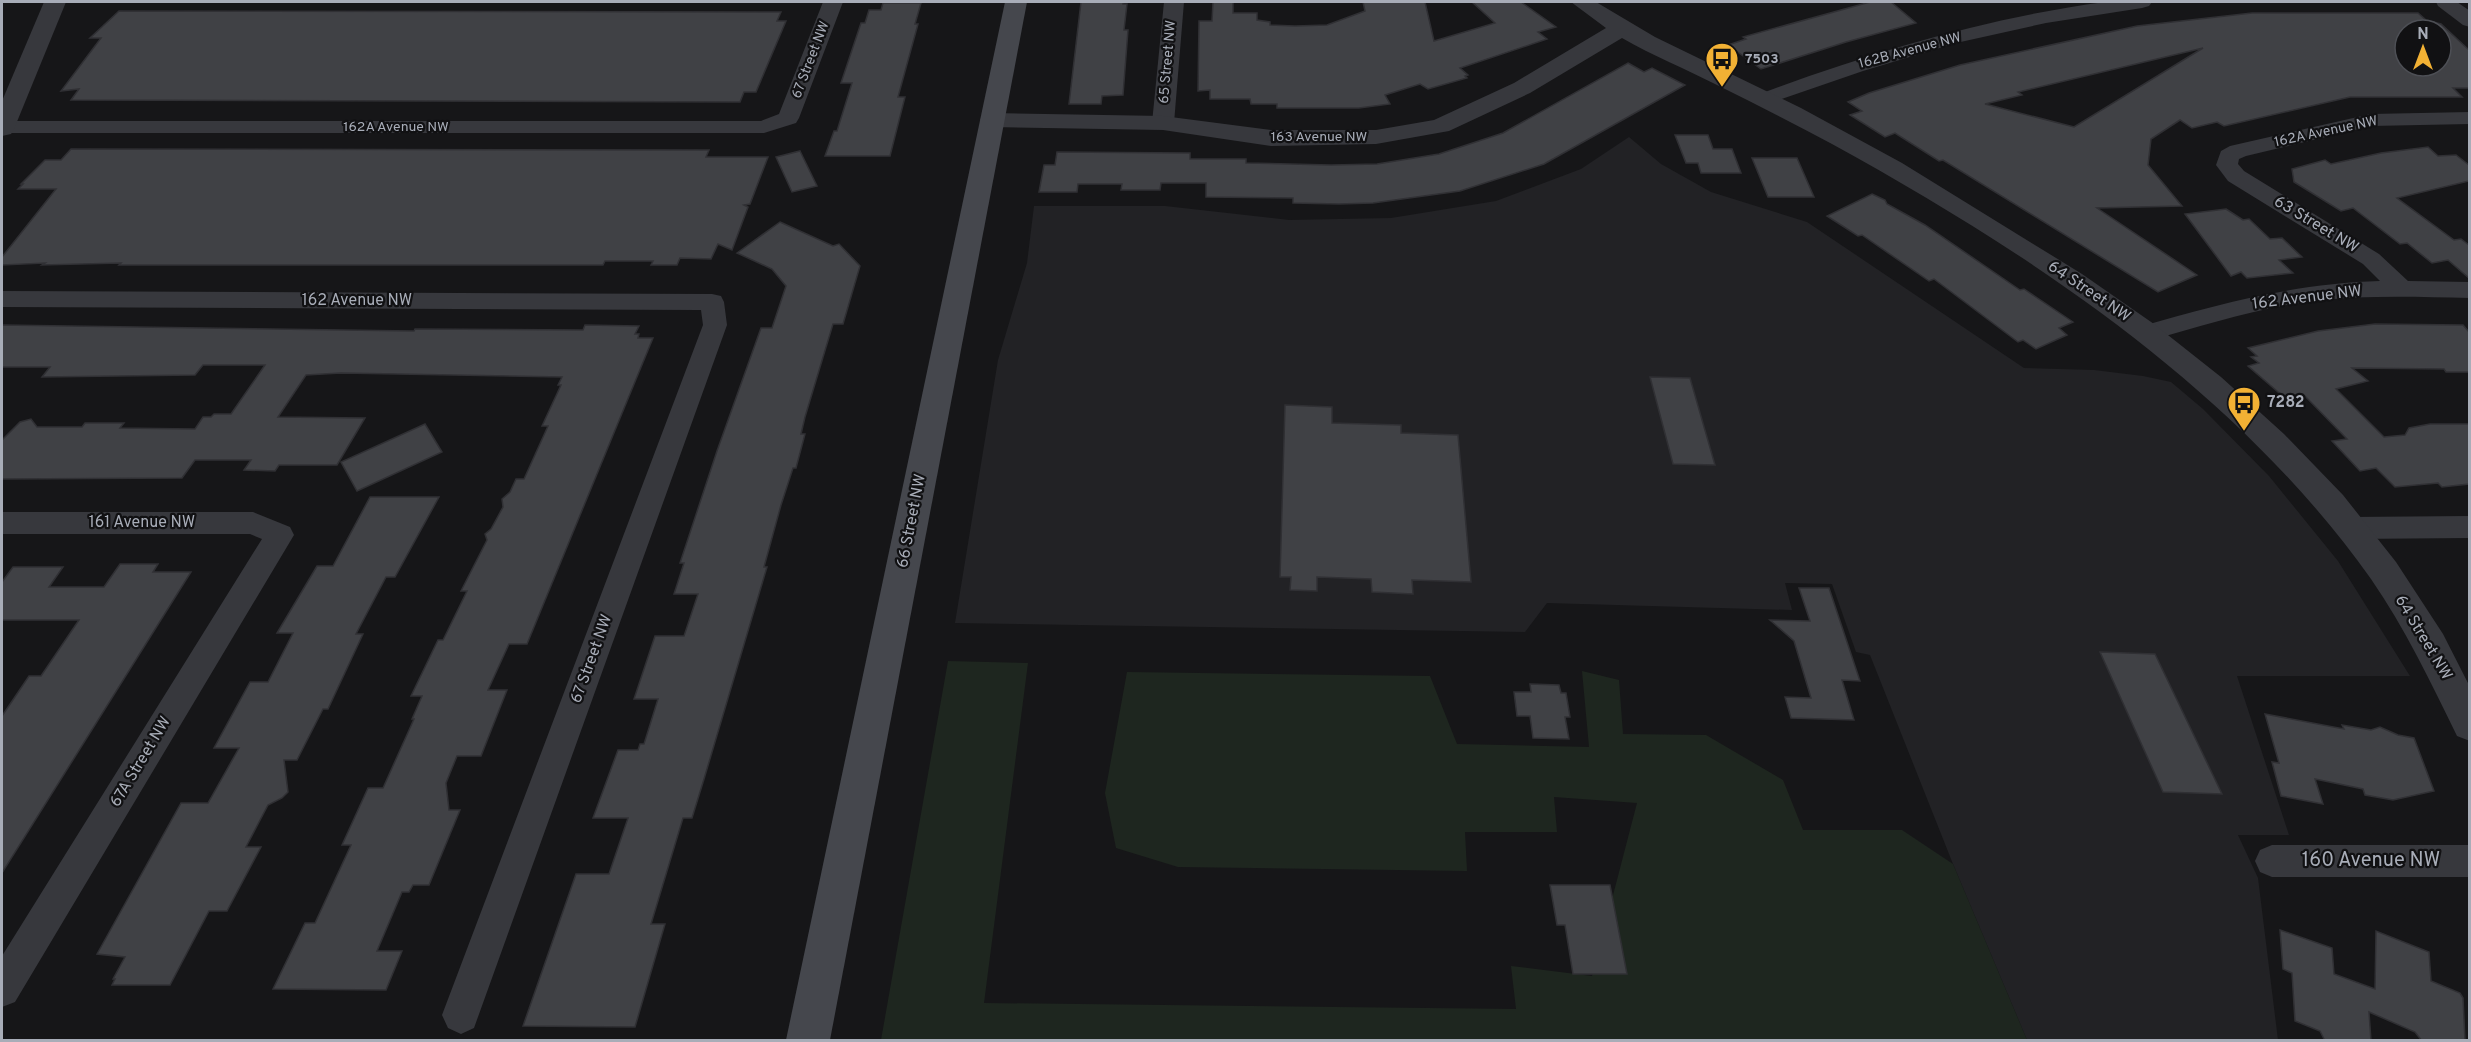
<svg xmlns="http://www.w3.org/2000/svg" width="2471" height="1042" viewBox="0 0 2471 1042" font-family="Overpass,sans-serif">
	<rect width="100%" height="100%" fill="#161618"/>
	<path fill="#222225" d="M 1629,137 L 1661,164 L 1711,192 L 1807,222 L 2024,368 L 2094,370 L 2143,376 L 2171,382 L 2203,409 L 2269,476 L 2338,561 L 2410,676 L 2237,676 L 2289,835 L 2238,835 L 2258,878 L 2278,1040 L 2027,1040 L 1953,864 L 1870,655 L 1856,652 L 1832,584 L 1785,583 L 1792,610 L 1547,603 L 1525,632 L 955,623 L 998,360 L 1027,263 L 1034,206 L 1165,206 L 1289,220 L 1391,218 L 1496,201 L 1581,169 Z"/>
	<path fill="#1e261f" d="M 948,661 L 1028,663 L 984,1003 L 1516,1009 L 1511,966 L 1592,976 L 1637,803 L 1554,797 L 1557,832 L 1465,832 L 1467,871 L 1178,867 L 1116,848 L 1105,793 L 1127,672 L 1430,676 L 1457,744 L 1589,747 L 1582,671 L 1619,680 L 1623,734 L 1706,735 L 1783,780 L 1803,830 L 1902,830 L 1953,864 L 2027,1040 L 881,1040 Z"/>
	<g fill="#404145" stroke="#303034" stroke-width="1.5" fill-rule="evenodd">
		<path d="M 1081,2 L 1123,2 L 1123,4 L 1127,4 L 1124,30 L 1128,30 L 1123,95 L 1102,96 L 1101,104 L 1069,104 Z"/>
		<path d="M 1213,2 L 1233,2 L 1233,13 L 1257,13 L 1257,20 L 1270,22 L 1270,25 L 1295,26 L 1327,25 L 1365,11 L 1363,2 L 1425,2 L 1434,41 L 1495,23 L 1472,2 L 1521,2 L 1556,27 L 1538,32 L 1547,39 L 1460,68 L 1468,75 L 1465,76 L 1467,78 L 1428,89 L 1420,84 L 1385,95 L 1390,104 L 1359,108 L 1277,108 L 1277,104 L 1251,104 L 1250,99 L 1210,99 L 1210,90 L 1198,91 L 1199,21 L 1212,21 Z"/>
		<path d="M 1870,2 L 1891,2 L 1916,23 L 1846,42 L 1761,69 L 1728,45 L 1746,39 L 1743,37 Z"/>
		<path d="M 883,3 L 921,3 L 915,24 L 918,24 L 898,97 L 905,97 L 890,156 L 825,156 L 834,131 L 837,131 L 852,83 L 841,83 L 861,23 L 865,23 L 869,10 L 881,10 Z"/>
		<path d="M 119,11 L 781,12 L 777,21 L 786,21 L 756,92 L 744,92 L 740,102 L 71,100 L 79,89 L 61,91 L 101,38 L 90,38 Z"/>
		<path d="M 2252,13 L 2418,13 L 2426,20 L 2441,24 L 2469,50 L 2469,88 L 2453,88 L 2462,97 L 2350,97 L 2224,126 L 2217,122 L 2192,128 L 2180,120 L 2151,139 L 2148,165 L 2182,206 L 2097,208 L 2197,275 L 2158,292 L 1943,160 L 1939,161 L 1895,133 L 1885,137 L 1850,115 L 1862,111 L 1848,102 L 1869,93 L 1960,65 L 2137,26 ZM 2405,30 L 2441,30 L 2441,66 L 2405,66 ZM 2203,48 L 2074,127 L 1985,104 L 2022,95 L 2018,92 Z"/>
		<path d="M 1628,63 L 1644,72 L 1652,68 L 1685,85 L 1544,164 L 1460,191 L 1373,203 L 1339,204 L 1293,203 L 1293,198 L 1206,197 L 1206,183 L 1161,183 L 1160,190 L 1121,190 L 1122,184 L 1078,184 L 1077,192 L 1039,192 L 1044,165 L 1055,165 L 1057,152 L 1190,153 L 1190,159 L 1246,159 L 1246,163 L 1331,165 L 1377,164 L 1439,154 L 1503,133 Z"/>
		<path d="M 1675,135 L 1708,135 L 1713,149 L 1732,149 L 1741,173 L 1701,173 L 1698,163 L 1686,163 Z"/>
		<path d="M 2428,147 L 2438,156 L 2456,155 L 2469,165 L 2469,181 L 2397,198 L 2454,240 L 2461,239 L 2469,245 L 2469,278 L 2448,260 L 2432,263 L 2407,243 L 2400,244 L 2353,208 L 2341,211 L 2294,182 L 2292,169 L 2325,160 L 2331,164 L 2381,153 Z"/>
		<path d="M 71,149 L 709,150 L 706,157 L 768,157 L 750,204 L 744,205 L 748,207 L 732,250 L 718,244 L 711,259 L 680,258 L 677,265 L 651,265 L 653,261 L 605,261 L 603,265 L 119,265 L 121,263 L 42,265 L 45,263 L 2,265 L 2,257 L 56,189 L 18,189 L 23,184 L 21,184 L 45,160 L 61,160 Z"/>
		<path d="M 800,151 L 817,186 L 792,192 L 776,157 Z"/>
		<path d="M 1752,158 L 1797,158 L 1814,197 L 1768,197 Z"/>
		<path d="M 1872,194 L 1885,200 L 1887,204 L 1925,225 L 2020,290 L 2024,289 L 2073,322 L 2059,328 L 2067,335 L 2036,349 L 2023,340 L 2018,342 L 1934,279 L 1929,281 L 1862,235 L 1858,236 L 1827,216 Z"/>
		<path d="M 2226,209 L 2243,220 L 2249,219 L 2270,239 L 2282,238 L 2302,257 L 2279,260 L 2293,273 L 2247,278 L 2241,272 L 2231,276 L 2185,214 Z"/>
		<path d="M 780,222 L 833,246 L 839,244 L 860,266 L 843,324 L 833,324 L 805,417 L 801,434 L 805,434 L 796,468 L 793,468 L 781,505 L 764,567 L 767,567 L 704,779 L 692,818 L 683,818 L 651,924 L 665,924 L 635,1027 L 523,1026 L 576,874 L 609,874 L 628,818 L 593,818 L 618,750 L 638,750 L 640,744 L 644,744 L 658,699 L 634,699 L 655,636 L 684,636 L 698,594 L 674,594 L 684,563 L 680,563 L 717,451 L 761,328 L 772,328 L 786,286 L 772,269 L 737,253 Z"/>
		<path d="M 2375,324 L 2463,325 L 2469,332 L 2469,372 L 2446,372 L 2444,369 L 2352,368 L 2368,381 L 2336,389 L 2384,437 L 2405,435 L 2409,428 L 2430,424 L 2469,424 L 2469,484 L 2442,487 L 2438,483 L 2395,487 L 2376,468 L 2360,471 L 2332,441 L 2347,439 L 2303,394 L 2285,398 L 2248,366 L 2259,363 L 2251,357 L 2257,356 L 2248,348 L 2318,331 Z"/>
		<path d="M 2,325 L 414,331 L 415,329 L 583,330 L 585,325 L 639,326 L 635,334 L 639,334 L 638,338 L 653,338 L 527,644 L 509,644 L 488,690 L 507,690 L 481,756 L 457,756 L 446,783 L 449,810 L 460,810 L 429,885 L 413,885 L 409,892 L 402,892 L 377,951 L 402,951 L 386,990 L 273,989 L 305,923 L 315,923 L 351,845 L 342,845 L 368,788 L 383,788 L 414,719 L 412,719 L 422,696 L 411,696 L 438,640 L 443,640 L 467,591 L 461,591 L 487,540 L 485,534 L 491,529 L 503,507 L 502,499 L 510,492 L 516,479 L 524,479 L 548,426 L 542,426 L 561,385 L 558,385 L 562,377 L 341,373 L 306,375 L 278,417 L 365,418 L 337,465 L 279,465 L 275,471 L 244,470 L 251,460 L 195,460 L 182,478 L 2,479 L 2,440 L 20,422 L 31,419 L 37,427 L 82,427 L 85,423 L 124,423 L 120,428 L 195,429 L 203,417 L 211,417 L 214,414 L 231,414 L 265,365 L 203,365 L 195,375 L 42,377 L 50,367 L 2,367 Z"/>
		<path d="M 1650,377 L 1690,378 L 1715,465 L 1673,464 Z"/>
		<path d="M 1285,405 L 1332,407 L 1332,423 L 1401,425 L 1401,433 L 1458,435 L 1471,582 L 1412,580 L 1413,594 L 1372,592 L 1371,579 L 1317,577 L 1317,591 L 1290,590 L 1291,577 L 1280,577 Z"/>
		<path d="M 425,424 L 442,452 L 357,491 L 341,462 Z"/>
		<path d="M 370,497 L 439,497 L 395,577 L 386,577 L 356,634 L 363,634 L 328,709 L 323,709 L 297,760 L 284,760 L 288,792 L 282,798 L 268,805 L 246,847 L 261,847 L 227,911 L 209,911 L 170,985 L 112,985 L 115,979 L 113,979 L 125,957 L 97,954 L 181,803 L 208,803 L 239,748 L 214,748 L 250,682 L 268,682 L 293,633 L 277,633 L 317,566 L 333,566 Z"/>
		<path d="M 120,564 L 158,564 L 153,572 L 191,572 L 2,873 L 2,716 L 29,676 L 41,676 L 79,620 L 2,620 L 2,582 L 13,567 L 63,567 L 49,587 L 104,587 Z"/>
		<path d="M 1799,588 L 1829,588 L 1860,681 L 1842,680 L 1854,720 L 1791,718 L 1785,697 L 1811,698 L 1794,641 L 1770,620 L 1810,621 Z"/>
		<path d="M 2100,652 L 2155,654 L 2222,794 L 2163,792 Z"/>
		<path d="M 1530,684 L 1559,685 L 1561,693 L 1566,693 L 1570,717 L 1565,717 L 1569,739 L 1533,738 L 1530,716 L 1517,716 L 1514,692 L 1531,692 Z"/>
		<path d="M 2265,714 L 2344,729 L 2342,725 L 2371,730 L 2380,727 L 2398,735 L 2414,738 L 2434,791 L 2393,800 L 2365,795 L 2363,789 L 2315,779 L 2323,804 L 2281,796 L 2272,762 L 2279,763 Z"/>
		<path d="M 1550,885 L 1610,885 L 1627,974 L 1573,974 L 1565,925 L 1557,925 Z"/>
		<path d="M 2280,930 L 2332,948 L 2334,974 L 2375,989 L 2376,931 L 2429,952 L 2431,981 L 2460,993 L 2463,998 L 2465,1041 L 2422,1041 L 2415,1032 L 2369,1012 L 2371,1041 L 2325,1041 L 2320,1031 L 2295,1021 L 2292,973 L 2283,969 Z"/>
	</g>
	<g fill="none" stroke-linecap="round" stroke-linejoin="round">
		<g fill="#37383d" fill-rule="evenodd">
			<path d="M 823,2 L 843,2 L 799,118 L 796,123 L 764,133 L 2,133 L 2,121 L 761,121 L 779,114 Z"/>
			<path d="M 1164,2 L 1184,2 L 1174,123 L 1171,128 L 1163,129 L 1155,128 L 1152,123 Z"/>
			<path d="M 2105,2 L 2152,2 L 2149,6 L 2142,8 L 2046,23 L 1956,43 L 1863,71 L 1764,105 L 1757,103 L 1754,99 L 1757,95 C 1869,53 1985,18 2105,2 Z"/>
			<path d="M 2436,2 L 2457,2 L 2470,11 L 2470,27 L 2463,25 L 2438,6 Z"/>
			<path d="M 2470,112 L 2470,124 L 2371,126 L 2246,156 L 2239,159 L 2238,164 L 2244,171 L 2379,254 L 2408,281 L 2470,282 L 2470,298 C 2417,297 2365,295 2313,301 C 2257,308 2203,326 2148,341 L 2139,339 L 2135,333 L 2139,327 C 2218,304 2297,283 2380,281 L 2363,264 L 2228,181 L 2216,165 L 2221,151 L 2230,146 L 2371,114 Z"/>
			<path d="M 2,291 L 712,294 L 721,296 L 724,302 L 727,325 L 474,1028 L 461,1034 L 448,1028 L 442,1015 L 703,325 L 701,310 L 2,307 Z"/>
			<path d="M 2,512 L 253,512 L 290,527 L 294,535 L 15,1002 L 2,1007 L 2,956 L 262,539 L 250,534 L 2,534 Z"/>
			<path d="M 2470,516 L 2470,538 L 2350,539 L 2340,536 L 2336,528 L 2340,520 L 2350,517 Z"/>
			<path d="M 2272,845 L 2470,845 L 2470,877 L 2272,877 L 2260,872 L 2255,861 L 2260,850 Z"/>
		</g>
		<g fill="#37383d" fill-rule="evenodd">
			<path d="M 44,2 L 66,2 L 14,129 L 11,134 L 2,136 L 2,101 Z"/>
			<path d="M 1571,2 L 1596,2 L 1655,37 L 1801,108 L 1902,163 L 2082,274 L 2154,324 L 2221,377 L 2284,434 L 2343,495 L 2396,562 L 2443,634 L 2470,687 L 2470,741 L 2457,736 C 2431,683 2405,628 2371,579 C 2237,390 2032,254 1832,144 C 1794,124 1756,104 1717,85 C 1686,69 1653,56 1622,38 L 1530,93 L 1449,131 L 1376,144 L 1271,146 L 1163,130 L 992,127 L 983,125 L 980,120 L 983,115 L 992,113 L 1163,116 L 1271,130 L 1376,130 L 1434,120 L 1514,83 L 1606,28 Z"/>
		</g>
		<path fill="#45474d" fill-rule="evenodd" d="M 1005,2 L 1027,2 L 830,1040 L 786,1040 Z"/>
	</g>
	<defs>
		<g id="bus-pin" transform="scale(1.725)"><path d="M0 17L-7.5 6A9.5 9.5 0 1 1 7.5 6Z" fill="#f2b134" stroke="#111113"/><path d="M-5-6H5V4H4V6H2V4H-2V6H-4V4H-5ZM-3.5-4V0h7V-4ZM-3.5 1.2v1.5H-2V1.2ZM2 1.2v1.5H3.5V1.2Z" fill="#111"/></g>
	</defs>
	<g fill-rule="evenodd">
		<use href="#bus-pin" x="1722" y="59"/>
		<use href="#bus-pin" x="2244" y="403"/>
	</g>
	<g text-anchor="middle" dominant-baseline="central" stroke-width="4.5" stroke-linejoin="round" paint-order="stroke">
		<g font-size="14" fill="#a8adb8" stroke="#111113">
			<text transform="translate(1910 51) rotate(-15)">162B Avenue NW</text>
			<text transform="translate(811 60) rotate(-69)">67 Street NW</text>
			<text transform="translate(1168 62) rotate(-85)">65 Street NW</text>
			<text x="396" y="127">162A Avenue NW</text>
			<text transform="translate(2326 132) rotate(-12)">162A Avenue NW</text>
			<text x="1319" y="137">163 Avenue NW</text>
		</g>
		<g font-size="14" font-weight="bold" fill="#a8adb8" stroke="#111113" text-anchor="start">
			<text x="1745" y="59">7503</text>
		</g>
		<g font-size="16" fill="#a8adb8" stroke="#111113">
			<text transform="translate(2316 225) rotate(31)">63 Street NW</text>
			<text transform="translate(2089 292) rotate(34)">64 Street NW</text>
			<text transform="translate(2307 298) rotate(-7)">162 Avenue NW</text>
			<text x="357" y="301">162 Avenue NW</text>
			<text transform="translate(912 521) rotate(-79)">66 Street NW</text>
			<text x="142" y="523">161 Avenue NW</text>
			<text transform="translate(2423 638) rotate(59)">64 Street NW</text>
			<text transform="translate(592 659) rotate(-70)">67 Street NW</text>
			<text transform="translate(141 762) rotate(-59)">67A Street NW</text>
		</g>
		<g font-size="16" font-weight="bold" fill="#a8adb8" stroke="#111113" text-anchor="start">
			<text x="2267" y="403">7282</text>
		</g>
		<g font-size="20" fill="#a8adb8" stroke="#111113">
			<text x="2371" y="861">160 Avenue NW</text>
		</g>
	</g>
	<rect width="2471" height="1042" fill="none" stroke="#a8adb8" stroke-width="6"/>
	<g transform="translate(2423 48)"><circle r="28" fill="#111113" stroke="#4d4f55" stroke-width="1.5"/>
	<path d="M0-4.5L10 22L0 15L-10 22Z" fill="#f2b134"/>
	<text y="-9" font-size="16" font-weight="bold" text-anchor="middle" fill="#a8adb8">N</text>
	</g>
</svg>
